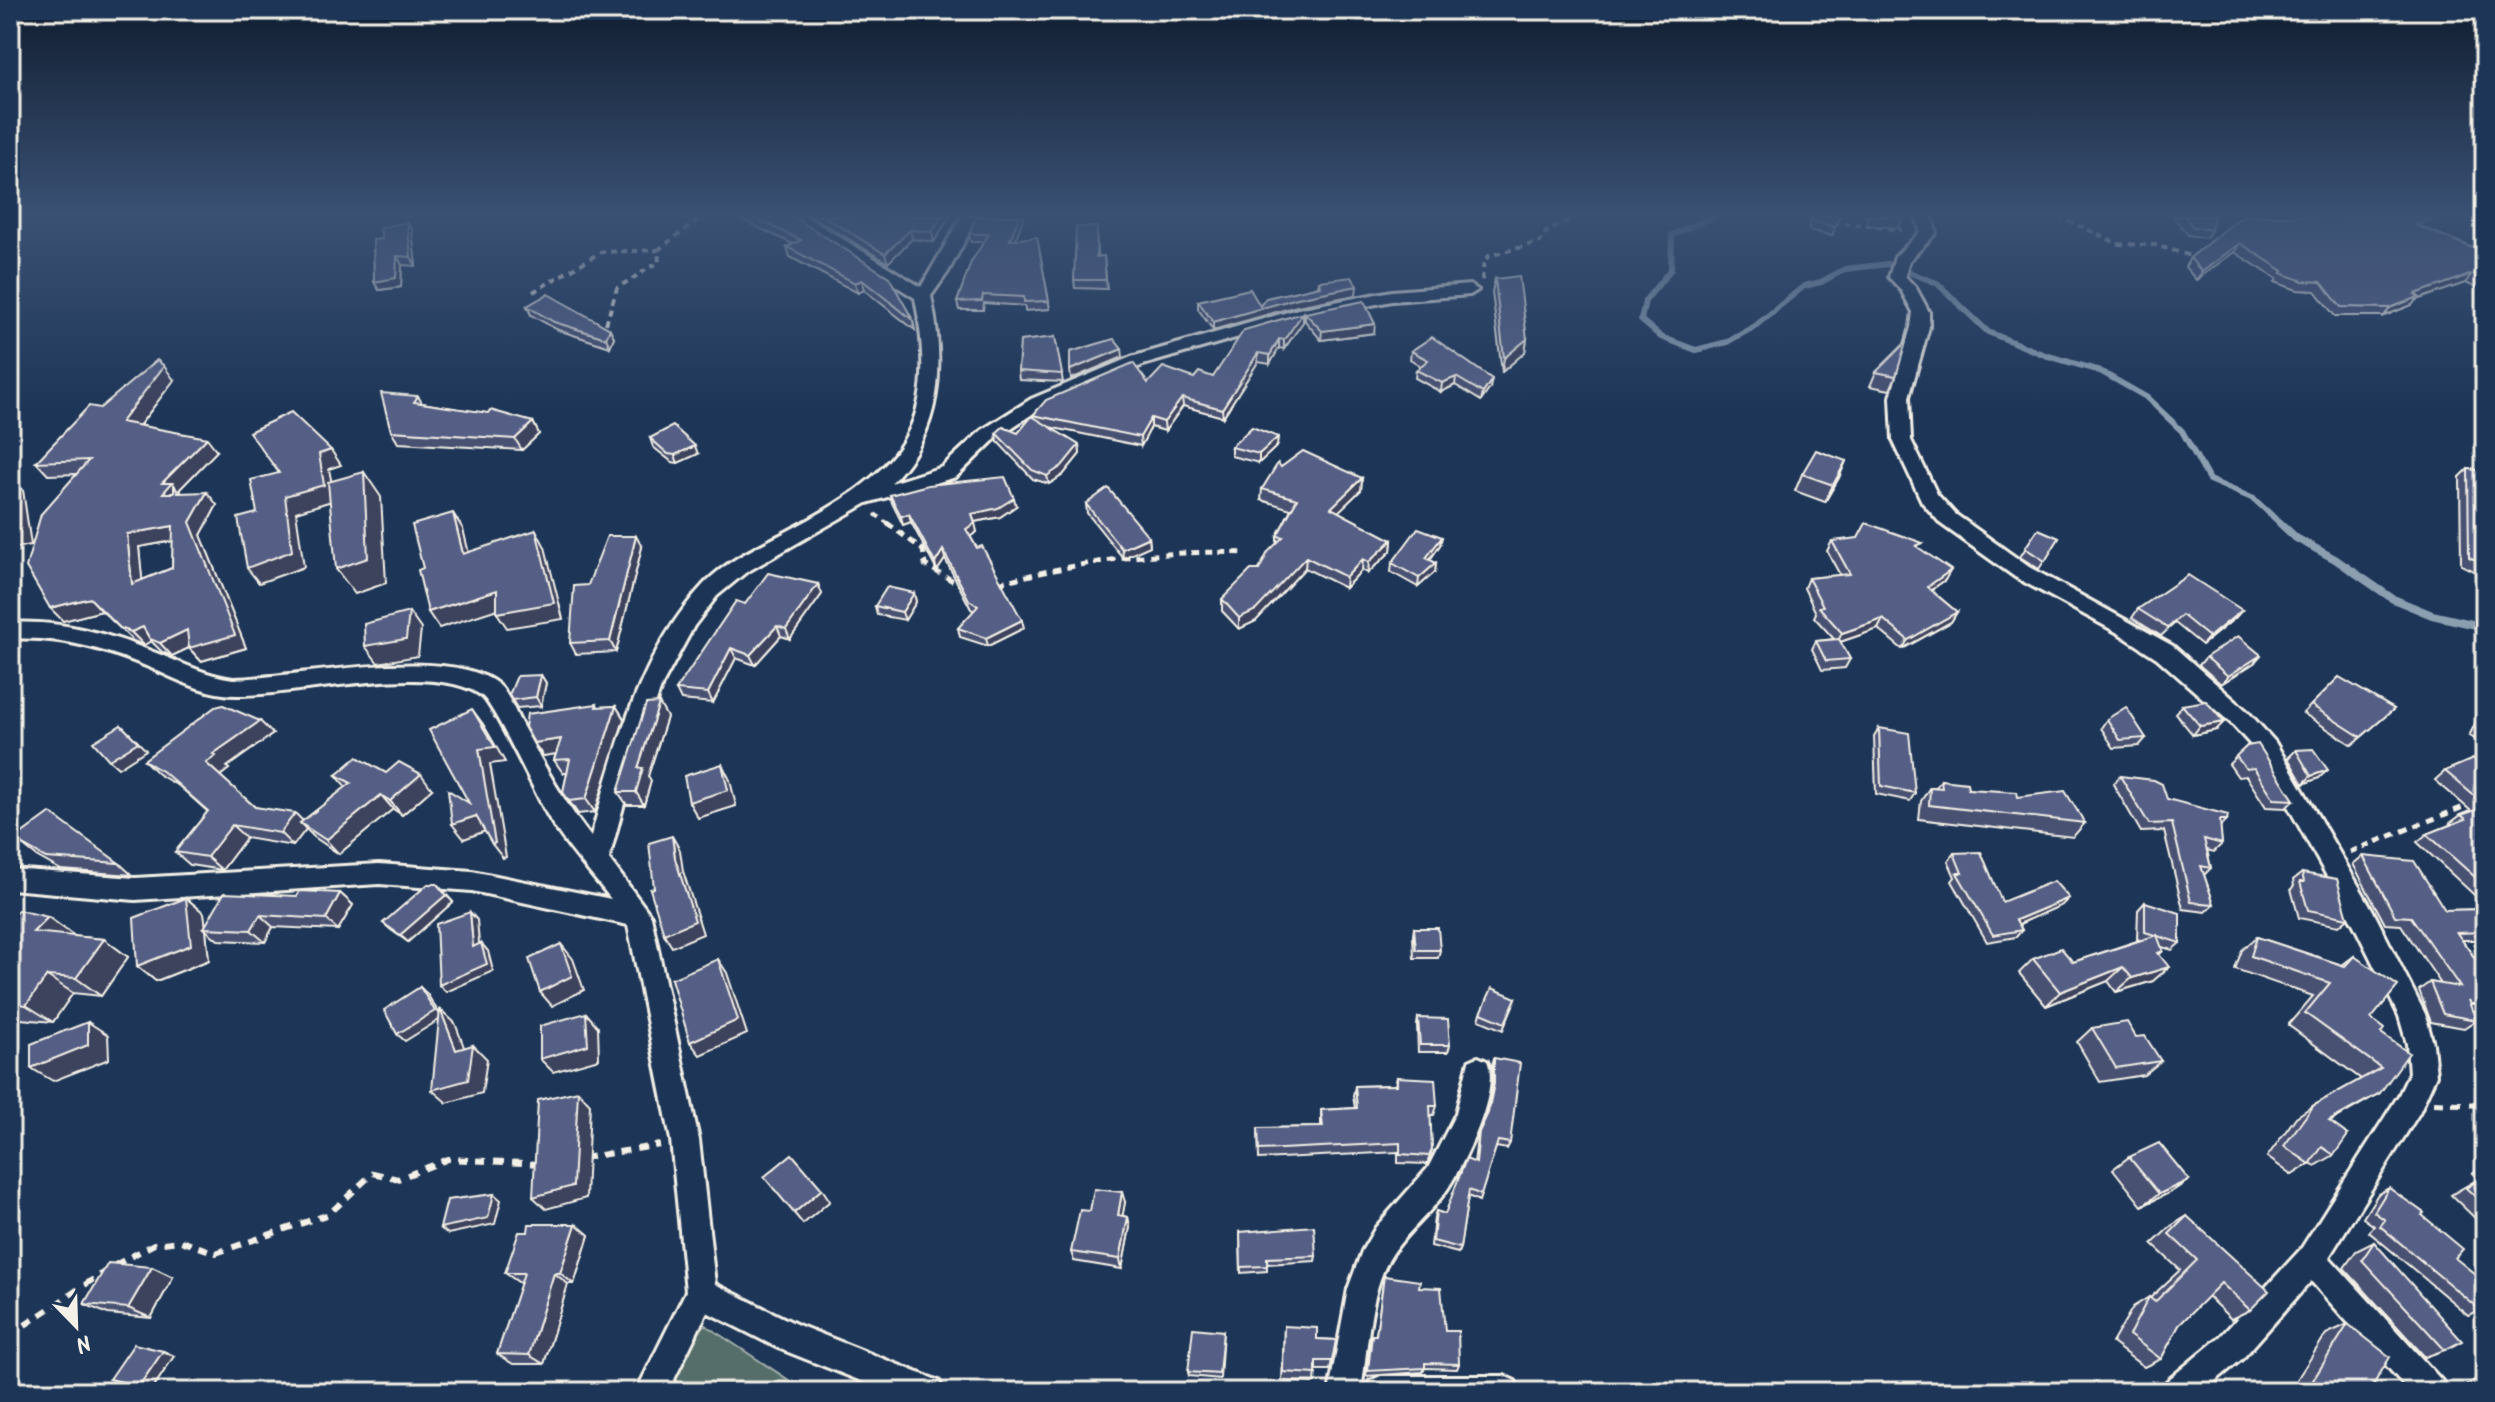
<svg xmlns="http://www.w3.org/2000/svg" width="2495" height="1402" viewBox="0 0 2495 1402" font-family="Kalam,sans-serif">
	<rect width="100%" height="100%" fill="#1d3557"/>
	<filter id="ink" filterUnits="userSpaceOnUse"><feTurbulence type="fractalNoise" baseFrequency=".0125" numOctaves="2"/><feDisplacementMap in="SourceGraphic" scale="16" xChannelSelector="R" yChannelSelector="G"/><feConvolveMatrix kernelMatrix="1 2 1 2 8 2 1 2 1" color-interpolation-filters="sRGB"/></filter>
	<g filter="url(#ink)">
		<path fill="#546e6b" stroke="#a4b0aa" stroke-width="2" d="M 699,1321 L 807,1392 L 659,1392 Z"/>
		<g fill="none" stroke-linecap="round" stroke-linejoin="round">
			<path stroke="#8b9fb1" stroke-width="6" d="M 1714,216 L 1672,235 L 1671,269 L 1645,301 L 1641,320 L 1661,337 L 1696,350 L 1727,342 L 1754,327 L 1804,286 L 1821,282 L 1845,269 L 1888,264 L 1937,283 L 1988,332 L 2045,355 L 2100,371 L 2146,397 L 2182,431 L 2209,480 L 2254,499 L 2282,525"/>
			<path stroke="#8b9fb1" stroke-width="8" d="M 2280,523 L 2296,538 L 2335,559 L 2393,599 L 2432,615 L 2485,627"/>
			<g stroke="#f4f1e8" stroke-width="6">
				<g id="street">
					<path d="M 786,216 L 805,216 L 921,287 L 962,216 L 978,216 L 948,272 L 931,296 C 945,364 943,432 891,483 L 942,467 L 982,430 L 1031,399 L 1131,357 L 1298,309 L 1392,291 L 1470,285 L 1478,290 L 1470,295 L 1392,301 L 1301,319 L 1143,365 L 1043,407 L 996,438 L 956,477 L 867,503 L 745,573 L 717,596 L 694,626 L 662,685 L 637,755 L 609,859 L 651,916 L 699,1140 L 715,1284 L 798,1325 L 939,1381 L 944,1392 L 889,1392 L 778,1348 L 707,1312 L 668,1392 L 636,1392 L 686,1291 L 671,1140 L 628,925 L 472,891 L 379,884 L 135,900 L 10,889 L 10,869 L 135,878 L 379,864 L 472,871 L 611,899 C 591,873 566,847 549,818 C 537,797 495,706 482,696 C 434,660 298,696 237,695 C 206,695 178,680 151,668 C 105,649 60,636 10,639 L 10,623 C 62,620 109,634 156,653 C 182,663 205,675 233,679 C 296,678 451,643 499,685 C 509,694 516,715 523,727 C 544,765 564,803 591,837 C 615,749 640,653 704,584 C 726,561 757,547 786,532 C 898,473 941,432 915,298 Z"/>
					<path d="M 1916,216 L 1932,216 L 1936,233 L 1909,261 L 1905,276 L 1916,288 L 1929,312 L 1929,327 L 1909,397 L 1911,440 L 1937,494 L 1955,514 L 2029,567 L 2173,646 L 2248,712 L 2275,742 L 2372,909 L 2425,1014 L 2433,1044 L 2436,1075 L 2419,1113 L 2329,1257 L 2442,1381 L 2447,1392 L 2410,1392 L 2311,1281 L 2243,1358 L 2202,1392 L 2162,1392 L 2167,1381 L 2221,1336 L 2301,1249 L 2399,1095 L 2409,1074 L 2407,1044 L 2399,1016 L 2354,925 L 2259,754 L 2232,724 L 2157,658 L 2120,634 L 2015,577 L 1941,524 L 1922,502 L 1893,440 L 1891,397 L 1911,327 L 1913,312 L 1901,290 L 1889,277 L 1895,257 L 1920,232 Z"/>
					<path d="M 1478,1057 L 1487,1061 C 1500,1090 1465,1162 1448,1188 C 1430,1215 1401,1235 1386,1265 C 1369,1299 1367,1354 1361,1392 L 1329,1392 L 1348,1289 L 1362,1251 L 1376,1227 L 1428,1168 L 1456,1113 L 1469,1061 Z"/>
					<path d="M 1381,1376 L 1504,1376 L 1515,1381 L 1520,1392 L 1365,1392 L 1370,1381 Z"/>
				</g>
			</g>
			<g stroke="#f4f1e8" stroke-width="4" stroke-dasharray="6 5" stroke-linecap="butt">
				<path d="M 2058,216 L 2119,244 L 2155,245 L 2188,255 L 2199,255"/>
				<path d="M 1833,222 L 1902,230"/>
				<path d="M 1482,280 L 1484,260 L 1489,256 L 1540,242 L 1546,232 L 1577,216"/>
				<path d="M 533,292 L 601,252 L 658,250"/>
				<path d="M 606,324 L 617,288 L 659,262 L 658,250 L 703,216"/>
				<path d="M 875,514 L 890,525"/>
			</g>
			<g stroke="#f4f1e8" stroke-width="5" stroke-dasharray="8 6" stroke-linecap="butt">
				<path d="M 887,523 L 923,550 L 925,565 L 962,586"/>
				<path d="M 998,583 C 1080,562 1161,549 1246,553"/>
				<path d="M 2350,852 L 2471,804"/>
			</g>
			<g stroke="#f4f1e8" stroke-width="6" stroke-dasharray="10 8" stroke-linecap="butt">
				<path d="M 2434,1103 L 2485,1105"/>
				<path d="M 583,1158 L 660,1145"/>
				<path d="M 10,1335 L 113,1266 L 154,1244 L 181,1241 L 216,1253 L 329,1214 L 373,1173 L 398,1179 L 448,1159 L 538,1164"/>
			</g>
			<use href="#street" fill="#1d3557" fill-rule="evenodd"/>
		</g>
		<g fill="#495172" stroke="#f4f1e8" stroke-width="2" fill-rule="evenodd">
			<path d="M 737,216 L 792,216 L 913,320 L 915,330 L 864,290 L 858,293 L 790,257 L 787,247 L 793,244 L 738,218 Z"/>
			<path d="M 811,216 L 950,216 L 934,242 L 912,239 L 888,263 Z"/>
			<path d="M 1024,216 L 1015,240 L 1037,237 L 1050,309 L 1025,311 L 1025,306 L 984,303 L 983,310 L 959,310 L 957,302 L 983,242 L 971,242 L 969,234 Z"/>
			<path d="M 1811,216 L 1839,216 L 1832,236 L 1809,230 Z"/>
			<path d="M 1866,216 L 1903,216 L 1898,228 L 1868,225 Z"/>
			<path d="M 2173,216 L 2214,216 L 2211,230 L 2206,238 L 2188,235 Z"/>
			<path d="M 2436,216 L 2419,226 L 2478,250 L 2485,242 L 2485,291 L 2465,283 L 2416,300 L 2412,305 L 2384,316 L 2335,316 L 2315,291 L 2297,290 L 2275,282 L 2277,279 L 2234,252 L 2196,280 L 2185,267 L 2190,258 L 2235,221 Z"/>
			<path d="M 1097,227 L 1097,257 L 1104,256 L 1107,289 L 1075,288 L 1074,280 Z"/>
			<path d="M 412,230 L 416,266 L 402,265 L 401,287 L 379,290 L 382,239 Z"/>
			<path d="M 1495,279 L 1527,339 L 1525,352 L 1502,372 L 1492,292 Z"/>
			<path d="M 1319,281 L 1356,295 L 1297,306 L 1213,330 L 1198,309 L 1198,301 L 1260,306 L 1318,286 Z"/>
			<path d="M 527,306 L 614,337 L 610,347 L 558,330 L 531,315 Z"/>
			<path d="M 1305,313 L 1374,333 L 1321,340 L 1305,321 Z"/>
			<path d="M 1303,322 L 1284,349 L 1279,348 L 1270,364 L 1258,362 L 1223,417 L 1183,406 L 1165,431 L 1151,427 L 1141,446 L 1049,427 L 1079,445 L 1080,454 L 1063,475 L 1049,484 L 1033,479 L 997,441 L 996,433 L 1018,433 L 1033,417 L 1033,415 L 1148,383 L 1194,378 L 1213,377 Z"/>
			<path d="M 1055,337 L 1063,382 L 1019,380 L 1018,371 Z"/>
			<path d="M 1411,351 L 1490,388 L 1481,401 L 1455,385 L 1441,392 L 1415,378 L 1416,370 L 1421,366 L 1410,359 Z"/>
			<path d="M 1876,372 L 1896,376 L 1890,390 L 1870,386 Z"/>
			<path d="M 174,380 L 140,425 L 217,451 L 179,490 L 181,493 L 217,505 L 201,535 L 246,648 L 201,661 L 189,648 L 172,656 L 162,652 L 151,641 L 144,645 L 133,641 L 102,611 L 63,621 L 77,474 L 48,475 L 36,462 L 100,408 ZM 173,541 L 172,568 L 142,580 L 139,547 Z"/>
			<path d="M 418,396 L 422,403 L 533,422 L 539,434 L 522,450 L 398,443 L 391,431 Z"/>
			<path d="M 650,438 L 698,454 L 678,463 L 672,462 L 653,447 Z"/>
			<path d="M 1277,446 L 1259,463 L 1231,456 L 1231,447 Z"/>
			<path d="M 1846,461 L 1825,502 L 1795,491 L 1802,474 Z"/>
			<path d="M 1281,467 L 1362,478 L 1361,490 L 1338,512 L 1392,540 L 1391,551 L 1368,573 L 1362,570 L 1345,588 L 1305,568 L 1256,621 L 1239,629 L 1222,611 L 1222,599 L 1259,570 L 1277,543 L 1277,536 L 1291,509 L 1261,500 L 1262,489 Z"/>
			<path d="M 2468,469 L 2485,471 L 2485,577 L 2461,565 L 2460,477 Z"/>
			<path d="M 890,495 L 1016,506 L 1000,517 L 974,522 L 977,532 L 970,536 L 1024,628 L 988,646 L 960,637 L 958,628 L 974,611 L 971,609 L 945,559 L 937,571 L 911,522 L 903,525 L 892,503 Z"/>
			<path d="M 1086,504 L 1149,537 L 1150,546 L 1123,558 L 1087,513 Z"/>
			<path d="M 2038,529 L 2059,538 L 2039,569 L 2020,557 Z"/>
			<path d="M 1832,541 L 1920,549 L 1945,580 L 1931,590 L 1957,612 L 1951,622 L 1902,649 L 1878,629 L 1840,642 L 1850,659 L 1845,668 L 1822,670 L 1812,649 L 1816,641 L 1834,639 L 1814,617 L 1816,613 L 1804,588 L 1808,578 L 1840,575 L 1827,551 Z"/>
			<path d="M 1440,545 L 1430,560 L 1436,563 L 1435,572 L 1418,587 L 1391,572 L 1392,563 Z"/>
			<path d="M 642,547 L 616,652 L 576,654 L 570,643 L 588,585 Z"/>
			<path d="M 818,584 L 822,594 L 790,639 L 781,636 L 755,665 L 736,658 L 713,703 L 681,700 L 676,690 L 745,604 Z"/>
			<path d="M 914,593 L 916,602 L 905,620 L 877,615 L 875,606 Z"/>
			<path d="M 2138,609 L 2242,610 L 2235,618 L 2202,645 L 2175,623 L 2161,636 L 2132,618 Z"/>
			<path d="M 2206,657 L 2254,663 L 2221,684 L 2199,665 Z"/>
			<path d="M 541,675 L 546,683 L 541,706 L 517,708 L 512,700 Z"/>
			<path d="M 2339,677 L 2394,709 L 2352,745 L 2303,713 Z"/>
			<path d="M 597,704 L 598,707 L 616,706 L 624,719 L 595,812 L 578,814 L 563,792 L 567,773 L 563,773 L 554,760 L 556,754 L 543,756 L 534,743 Z"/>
			<path d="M 2182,705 L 2216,730 L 2193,735 L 2175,713 Z"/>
			<path d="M 2485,711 L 2485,744 L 2469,736 L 2479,716 Z"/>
			<path d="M 667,717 L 648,776 L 651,781 L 644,805 L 627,805 L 618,792 Z"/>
			<path d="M 2107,719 L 2146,738 L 2139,746 L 2114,748 L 2101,728 Z"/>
			<path d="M 1879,728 L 1915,793 L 1910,801 L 1876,794 L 1874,736 Z"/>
			<path d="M 273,734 L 227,767 L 229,769 L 220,776 L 255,807 L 303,821 L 346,787 L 336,775 L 386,773 L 432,789 L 402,815 L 393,809 L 339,854 L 314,837 L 306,829 L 293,846 L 246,838 L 222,870 L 190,865 L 175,852 L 208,812 L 180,787 L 158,774 L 144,760 Z"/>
			<path d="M 2247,746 L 2294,800 L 2286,808 L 2266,807 L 2246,776 L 2238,777 L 2229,764 Z"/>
			<path d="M 2296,750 L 2319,778 L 2303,784 L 2288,758 Z"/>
			<path d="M 2485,754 L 2485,905 L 2417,842 L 2427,834 L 2452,824 L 2450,823 L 2461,815 L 2471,811 L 2435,780 L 2445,771 Z"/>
			<path d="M 2120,776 L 2167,799 L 2227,820 L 2220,827 L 2222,844 L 2214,852 L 2207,850 L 2211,868 L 2204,875 L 2214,904 L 2206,912 L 2183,909 L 2164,831 L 2141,832 L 2113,784 Z"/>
			<path d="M 1941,780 L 1968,789 L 2018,797 L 2085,823 L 2073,837 L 1919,819 L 1921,801 L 1930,787 L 1936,787 Z"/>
			<path d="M 21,844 L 119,863 L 132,875 L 61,870 L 36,856 Z"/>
			<path d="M 1954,853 L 2002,902 L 2062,905 L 2019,924 L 2022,930 L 2016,937 L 1987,942 L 1952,881 L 1955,877 L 1948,861 Z"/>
			<path d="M 2363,856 L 2445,910 L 2485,909 L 2485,940 L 2462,940 L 2485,973 L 2485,1011 L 2473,1011 L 2476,1020 L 2464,1028 L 2431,1022 L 2419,990 L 2430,982 L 2441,984 L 2401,925 L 2385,924 L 2353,864 Z"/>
			<path d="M 2302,873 L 2348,918 L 2339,926 L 2299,918 L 2291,889 L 2294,886 L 2293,880 Z"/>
			<path d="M 437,884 L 453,902 L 408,942 L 391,930 L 383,923 Z"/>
			<path d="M 340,893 L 353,905 L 338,930 L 273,927 L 265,942 L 218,940 L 206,930 L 209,960 L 156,981 L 137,966 L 186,898 L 204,913 L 205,925 L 297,896 Z"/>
			<path d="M 2145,902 L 2180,943 L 2172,950 L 2162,947 L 2163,951 L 2159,955 L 2153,981 L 2116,992 L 2108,981 L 2046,1006 L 2019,973 L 2033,959 L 2073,962 L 2140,940 L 2137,939 L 2138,910 Z"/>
			<path d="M 48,917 L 73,935 L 72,936 L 104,939 L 128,957 L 101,996 L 73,993 L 53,1022 L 10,1018 L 10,919 Z"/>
			<path d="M 1414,928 L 1440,950 L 1438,958 L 1414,958 L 1413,935 Z"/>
			<path d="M 2257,937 L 2342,965 L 2354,956 L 2371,1019 L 2381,1033 L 2380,1093 L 2330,1122 L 2334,1155 L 2315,1166 L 2311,1163 L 2292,1175 L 2267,1157 L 2296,1117 L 2314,1105 L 2361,1079 L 2288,1025 L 2313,996 L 2235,969 L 2242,950 Z"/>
			<path d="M 1516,998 L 1503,1030 L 1479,1020 L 1481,1013 Z"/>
			<path d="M 1418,1018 L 1450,1045 L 1448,1052 L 1418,1052 L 1417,1025 Z"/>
			<path d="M 2092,1028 L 2136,1037 L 2161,1061 L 2144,1075 L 2100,1082 L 2077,1042 Z"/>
			<path d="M 1494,1058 L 1510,1143 L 1507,1149 L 1496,1147 L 1479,1201 L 1468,1196 L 1460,1248 L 1458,1253 L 1431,1246 L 1434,1217 L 1436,1211 L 1445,1214 L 1474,1163 L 1477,1138 L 1486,1116 L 1492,1090 L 1492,1065 Z"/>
			<path d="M 1397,1077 L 1437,1106 L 1434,1115 L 1430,1115 L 1432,1150 L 1427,1164 L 1398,1163 L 1398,1152 L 1259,1159 L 1258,1128 L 1321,1127 L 1321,1110 L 1355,1108 L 1353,1096 L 1355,1086 L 1395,1085 Z"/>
			<path d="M 2129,1157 L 2189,1180 L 2171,1192 L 2142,1206 L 2113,1169 Z"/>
			<path d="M 2485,1166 L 2485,1228 L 2451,1195 L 2478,1179 L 2472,1173 Z"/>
			<path d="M 2389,1188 L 2422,1215 L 2455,1258 L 2480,1310 L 2468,1315 L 2369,1232 L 2374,1226 L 2363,1218 L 2378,1194 Z"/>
			<path d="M 1125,1202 L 1122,1216 L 1128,1217 L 1130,1227 L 1122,1269 L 1074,1261 L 1071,1252 L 1090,1211 Z"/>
			<path d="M 2187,1216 L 2250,1310 L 2231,1319 L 2207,1296 L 2179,1325 L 2161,1359 L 2144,1367 L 2112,1343 L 2133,1307 L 2149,1297 L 2150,1298 L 2180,1270 L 2152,1244 L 2171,1226 Z"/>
			<path d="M 576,1224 L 589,1235 L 574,1284 L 568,1284 L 544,1364 L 513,1364 L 497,1354 L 521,1284 L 505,1273 L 528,1232 Z"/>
			<path d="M 1240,1232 L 1316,1256 L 1315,1261 L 1267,1264 L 1267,1271 L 1241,1273 Z"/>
			<path d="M 2374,1242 L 2445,1350 L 2425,1357 L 2344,1268 L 2356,1251 Z"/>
			<path d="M 1384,1276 L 1419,1287 L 1445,1331 L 1459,1364 L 1457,1369 L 1425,1368 L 1423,1372 L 1366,1376 L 1371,1340 L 1372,1335 L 1376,1335 Z"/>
			<path d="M 173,1277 L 151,1318 L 108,1314 L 84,1304 Z"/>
			<path d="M 2348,1324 L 2369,1392 L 2289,1392 L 2326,1334 Z"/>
			<path d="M 1284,1326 L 1317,1339 L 1336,1340 L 1330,1370 L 1316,1370 L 1315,1383 L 1282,1381 Z"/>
			<path d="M 1223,1331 L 1220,1379 L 1189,1376 L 1188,1372 Z"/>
			<path d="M 163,1351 L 174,1356 L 151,1391 L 110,1379 Z"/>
			<path d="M 2485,1373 L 2485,1392 L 2456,1392 Z"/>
		</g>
		<g fill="#3c425d" stroke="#f4f1e8" stroke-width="2">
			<path d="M 942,216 L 950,216 L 934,242 L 932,232 Z"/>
			<path d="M 1019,216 L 1024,216 L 1012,249 L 1010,240 Z"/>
			<path d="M 2429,216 L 2436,216 L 2408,233 L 2415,225 Z"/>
			<path d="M 407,222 L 412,230 L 416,266 L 411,257 Z"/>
			<path d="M 910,230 L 912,239 L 888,263 L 885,254 Z"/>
			<path d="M 2240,243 L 2234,252 L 2196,280 L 2202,272 Z"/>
			<path d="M 397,256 L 402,265 L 401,287 L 379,290 L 374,282 Z"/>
			<path d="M 2472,274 L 2465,283 L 2416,300 L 2412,305 L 2384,316 L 2390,308 L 2415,294 Z"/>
			<path d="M 862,280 L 864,290 L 858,293 L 855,283 Z"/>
			<path d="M 1357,286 L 1356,295 L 1297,306 L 1213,330 L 1213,322 L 1297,298 Z"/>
			<path d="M 1303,313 L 1303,322 L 1284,349 L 1284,340 Z"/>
			<path d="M 1375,324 L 1374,333 L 1321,340 L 1322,331 Z"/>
			<path d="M 610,329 L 614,337 L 610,347 L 606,338 Z"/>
			<path d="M 1279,339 L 1279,348 L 1270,364 L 1270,355 Z"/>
			<path d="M 1527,339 L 1525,352 L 1502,372 L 1504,358 Z"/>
			<path d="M 1122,349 L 1123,357 L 1071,379 L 1070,370 Z"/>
			<path d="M 1258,353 L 1258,362 L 1223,417 L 1222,409 Z"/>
			<path d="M 164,366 L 174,380 L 132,435 L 121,422 Z"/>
			<path d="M 1456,377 L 1455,385 L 1441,392 L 1442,383 Z"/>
			<path d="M 1492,379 L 1490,388 L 1481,401 L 1483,393 Z"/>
			<path d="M 1182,398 L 1183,406 L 1165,431 L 1164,422 Z"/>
			<path d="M 1151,418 L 1151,427 L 1141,446 L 1140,437 Z"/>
			<path d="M 533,422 L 539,434 L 522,450 L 515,439 Z"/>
			<path d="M 1278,437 L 1277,446 L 1259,463 L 1259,454 Z"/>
			<path d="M 207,438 L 217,451 L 179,490 L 185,497 L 163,493 L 162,483 Z"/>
			<path d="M 1079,445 L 1080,454 L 1063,475 L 1049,484 L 1047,476 Z"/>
			<path d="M 695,446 L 698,454 L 678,463 L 675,455 Z"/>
			<path d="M 331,450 L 341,465 L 329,469 L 335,500 L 296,512 L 304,567 L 259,583 L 247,568 L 285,496 L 319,454 Z"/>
			<path d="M 1846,461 L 1839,478 L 1825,502 L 1833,485 Z"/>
			<path d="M 364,472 L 381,497 L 386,583 L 355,594 L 336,569 Z"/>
			<path d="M 10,476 L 23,490 L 31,545 L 10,549 Z"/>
			<path d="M 1362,478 L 1361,490 L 1330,520 L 1331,508 Z"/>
			<path d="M 207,492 L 217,505 L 201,535 L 246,648 L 201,661 L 189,648 L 190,522 Z"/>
			<path d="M 1014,498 L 1016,506 L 1000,517 L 974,522 L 972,514 Z"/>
			<path d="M 453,513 L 463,529 L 473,570 L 463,554 Z"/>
			<path d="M 909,514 L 911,522 L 903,525 L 901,516 Z"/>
			<path d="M 975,523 L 977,532 L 968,538 L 966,529 Z"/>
			<path d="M 173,526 L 184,539 L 139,547 L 144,597 L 132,584 L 127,534 Z"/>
			<path d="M 536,530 L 545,547 L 563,619 L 507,628 L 497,613 Z"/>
			<path d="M 636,536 L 642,547 L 616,652 L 610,641 Z"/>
			<path d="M 1149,537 L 1150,546 L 1123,558 L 1122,549 Z"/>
			<path d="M 1442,537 L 1440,545 L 1425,566 L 1426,558 Z"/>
			<path d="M 1392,540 L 1391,551 L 1368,573 L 1369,562 Z"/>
			<path d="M 943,550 L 945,559 L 937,571 L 935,563 Z"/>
			<path d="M 1306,557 L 1305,568 L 1256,621 L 1239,629 L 1239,618 Z"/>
			<path d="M 1363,559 L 1362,570 L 1345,588 L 1346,577 Z"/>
			<path d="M 1436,563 L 1435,572 L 1418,587 L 1419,578 Z"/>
			<path d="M 1951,570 L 1945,580 L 1921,597 L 1927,587 Z"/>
			<path d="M 818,584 L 822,594 L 790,639 L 786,629 Z"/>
			<path d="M 497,590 L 507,606 L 439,628 L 428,612 Z"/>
			<path d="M 914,593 L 916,602 L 905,620 L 902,612 Z"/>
			<path d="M 90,598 L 102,611 L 63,621 L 50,608 Z"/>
			<path d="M 2242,610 L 2235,618 L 2202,645 L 2209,637 Z"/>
			<path d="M 409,612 L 421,629 L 418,656 L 378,663 L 365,646 Z"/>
			<path d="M 1957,612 L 1951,622 L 1902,649 L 1908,640 Z"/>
			<path d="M 1883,619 L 1878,629 L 1837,643 L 1842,633 Z"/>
			<path d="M 1022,620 L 1024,628 L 988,646 L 986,638 Z"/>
			<path d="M 777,626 L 781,636 L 755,665 L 750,655 Z"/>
			<path d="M 143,627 L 151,641 L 144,645 L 131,632 Z"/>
			<path d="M 187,630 L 199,643 L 172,656 L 160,643 Z"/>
			<path d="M 731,648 L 736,658 L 713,703 L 708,693 Z"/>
			<path d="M 2261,655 L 2254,663 L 2221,684 L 2228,676 Z"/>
			<path d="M 541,675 L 546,683 L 541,706 L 536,697 Z"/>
			<path d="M 659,703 L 667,717 L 648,776 L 651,781 L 644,805 L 636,792 L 638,768 Z"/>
			<path d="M 616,706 L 624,719 L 595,812 L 586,799 Z"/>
			<path d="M 472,709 L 483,724 L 505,762 L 490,764 L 506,857 L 503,858 L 492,844 L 479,749 Z"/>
			<path d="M 260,721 L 273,734 L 227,767 L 229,769 L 220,776 L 206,763 L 213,754 Z"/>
			<path d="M 2224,722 L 2216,730 L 2193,735 L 2200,726 Z"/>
			<path d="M 121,725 L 146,750 L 118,768 L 109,760 Z"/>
			<path d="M 561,739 L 570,752 L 543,756 L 534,743 Z"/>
			<path d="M 722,764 L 730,780 L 736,806 L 698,818 L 689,802 Z"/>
			<path d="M 2328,770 L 2319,778 L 2303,784 L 2311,776 Z"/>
			<path d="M 421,774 L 432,789 L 402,815 L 390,801 Z"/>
			<path d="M 381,795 L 393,809 L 339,854 L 326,840 Z"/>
			<path d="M 295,813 L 308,826 L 300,823 L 306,829 L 293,846 L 280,833 Z"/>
			<path d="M 476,816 L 488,830 L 464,839 L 452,824 Z"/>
			<path d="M 232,825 L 246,838 L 222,870 L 207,857 Z"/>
			<path d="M 672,836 L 680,850 L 683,871 L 703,934 L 672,947 L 664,934 L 675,858 Z"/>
			<path d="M 340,893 L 353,905 L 338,930 L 326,919 Z"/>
			<path d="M 446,895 L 453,902 L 408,942 L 400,935 Z"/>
			<path d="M 186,898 L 204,913 L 206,928 L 204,928 L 206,930 L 209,960 L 156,981 L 137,966 Z"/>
			<path d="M 2069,898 L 2062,905 L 2010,928 L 2016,920 Z"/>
			<path d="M 470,912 L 477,920 L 480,954 L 473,947 Z"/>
			<path d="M 260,915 L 273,927 L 265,942 L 251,930 Z"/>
			<path d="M 48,917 L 73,935 L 59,951 L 33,932 Z"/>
			<path d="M 104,939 L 128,957 L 101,996 L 76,978 Z"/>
			<path d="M 481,943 L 488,951 L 493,971 L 446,992 L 439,985 Z"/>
			<path d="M 561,944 L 573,959 L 584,990 L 552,1006 L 540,992 Z"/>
			<path d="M 718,959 L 727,973 L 747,1034 L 700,1055 L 690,1042 Z"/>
			<path d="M 2123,967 L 2108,981 L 2046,1006 L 2060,992 Z"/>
			<path d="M 2169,967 L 2153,981 L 2116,992 L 2132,978 Z"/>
			<path d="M 47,976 L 73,993 L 53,1022 L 26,1005 Z"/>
			<path d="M 420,987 L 427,994 L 442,1018 L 405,1041 L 397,1034 Z"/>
			<path d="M 440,1009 L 455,1023 L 470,1063 L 456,1050 Z"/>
			<path d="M 586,1013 L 598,1027 L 599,1059 L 553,1072 L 540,1059 Z"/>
			<path d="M 88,1022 L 108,1035 L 109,1059 L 53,1081 L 31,1068 Z"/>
			<path d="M 473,1045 L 487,1059 L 482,1093 L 447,1103 L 432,1090 Z"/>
			<path d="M 578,1091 L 590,1104 L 586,1198 L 546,1209 L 533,1197 Z"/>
			<path d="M 2189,1180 L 2171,1192 L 2142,1206 L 2159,1194 Z"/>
			<path d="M 822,1189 L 830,1201 L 803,1224 L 794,1213 Z"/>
			<path d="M 1122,1192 L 1125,1202 L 1121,1225 L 1118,1215 Z"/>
			<path d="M 494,1194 L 501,1200 L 495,1224 L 448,1234 L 440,1228 Z"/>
			<path d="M 1128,1217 L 1130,1227 L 1122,1269 L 1120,1259 Z"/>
			<path d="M 576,1224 L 589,1235 L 574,1284 L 560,1273 Z"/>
			<path d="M 152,1267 L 173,1277 L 151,1318 L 128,1308 Z"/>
			<path d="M 554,1273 L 568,1284 L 544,1364 L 529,1355 Z"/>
			<path d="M 163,1351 L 174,1356 L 151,1391 L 139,1386 Z"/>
		</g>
		<g fill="#555e85" stroke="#f4f1e8" stroke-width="2" fill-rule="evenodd">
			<path d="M 750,216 L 792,216 L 889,277 L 913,320 L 862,280 L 855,283 L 787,247 L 801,240 Z"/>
			<path d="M 823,216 L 942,216 L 932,232 L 910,230 L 885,254 Z"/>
			<path d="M 976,216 L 1019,216 L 1010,240 L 1037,237 L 1049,301 L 1024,302 L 1024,297 L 983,295 L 982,301 L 957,302 L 971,262 L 989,234 L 969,234 Z"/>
			<path d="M 1812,216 L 1839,216 L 1835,227 L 1812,221 Z"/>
			<path d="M 2184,216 L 2214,216 L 2211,230 L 2193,227 Z"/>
			<path d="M 2245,216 L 2429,216 L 2415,225 L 2478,250 L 2485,242 L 2485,279 L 2472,274 L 2415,294 L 2419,297 L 2390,308 L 2341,307 L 2321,282 L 2303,281 L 2281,273 L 2283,271 L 2240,243 L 2202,272 L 2190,258 L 2235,221 Z"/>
			<path d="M 407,222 L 411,257 L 397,256 L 396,278 L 374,282 L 373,240 L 382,239 L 380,228 Z"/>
			<path d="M 1076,227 L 1097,227 L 1096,257 L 1104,256 L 1106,280 L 1074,280 Z"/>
			<path d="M 1519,276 L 1527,339 L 1504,358 L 1495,279 Z"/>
			<path d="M 1352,277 L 1357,286 L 1297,298 L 1213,322 L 1198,301 L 1250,289 L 1260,306 L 1266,298 L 1320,286 L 1319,281 Z"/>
			<path d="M 548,294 L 610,329 L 606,338 L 554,322 L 527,306 Z"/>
			<path d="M 1364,301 L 1375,324 L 1322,331 L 1305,313 Z"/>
			<path d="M 1303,313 L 1284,340 L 1279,339 L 1270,355 L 1258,353 L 1222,409 L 1182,398 L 1164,422 L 1151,418 L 1140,437 L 1033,415 L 1046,400 L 1133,363 L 1148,383 L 1163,367 L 1194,378 L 1199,372 L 1213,377 L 1244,330 Z"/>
			<path d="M 1055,337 L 1062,374 L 1018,371 L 1020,341 Z"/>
			<path d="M 1432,337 L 1492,379 L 1483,393 L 1456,377 L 1442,383 L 1416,370 L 1428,360 L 1411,351 Z"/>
			<path d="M 1114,339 L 1122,349 L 1070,370 L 1070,352 Z"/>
			<path d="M 1906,342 L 1896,376 L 1876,372 Z"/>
			<path d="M 157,360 L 164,366 L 121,422 L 207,438 L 162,483 L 172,483 L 163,493 L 174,493 L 174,484 L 178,493 L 207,492 L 190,522 L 235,635 L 189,648 L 187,630 L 160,643 L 150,639 L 143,627 L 131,632 L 120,628 L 90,598 L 50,608 L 26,567 L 41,514 L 89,460 L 36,462 L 89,406 L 100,408 ZM 173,526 L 172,568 L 132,584 L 127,534 Z"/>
			<path d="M 381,393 L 418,396 L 414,402 L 488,413 L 490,410 L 533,422 L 515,439 L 391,431 Z"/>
			<path d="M 291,412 L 331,450 L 319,454 L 324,485 L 285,496 L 292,551 L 247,568 L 238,518 L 257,513 L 251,480 L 279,473 L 249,432 Z"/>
			<path d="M 1032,416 L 1079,445 L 1062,466 L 1047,476 L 1032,470 L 996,433 L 1003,427 L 1018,433 Z"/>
			<path d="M 673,426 L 695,446 L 675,455 L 668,454 L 650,438 Z"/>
			<path d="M 1252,427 L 1278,437 L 1259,454 L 1231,447 Z"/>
			<path d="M 1816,450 L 1846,461 L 1833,485 L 1802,474 Z"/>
			<path d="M 1303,451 L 1362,478 L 1331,508 L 1392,540 L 1369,562 L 1363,559 L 1346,577 L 1306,557 L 1256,610 L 1239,618 L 1222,599 L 1251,570 L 1259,570 L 1268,552 L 1283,537 L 1277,536 L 1297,499 L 1262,489 L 1278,463 L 1281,467 Z"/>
			<path d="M 2468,469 L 2485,471 L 2485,564 L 2469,557 Z"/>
			<path d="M 364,472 L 368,558 L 336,569 L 328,482 Z"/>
			<path d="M 1005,477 L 1014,498 L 998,508 L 972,514 L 975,523 L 966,529 L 977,548 L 982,546 L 1022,620 L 986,638 L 958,628 L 978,606 L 969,600 L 943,550 L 935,563 L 909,514 L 901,516 L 890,495 L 928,485 Z"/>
			<path d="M 1108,488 L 1149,537 L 1122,549 L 1086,504 Z"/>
			<path d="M 10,498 L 14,527 L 10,528 Z"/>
			<path d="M 453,513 L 463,554 L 536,530 L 554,603 L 497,613 L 497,590 L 428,612 L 418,570 L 423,568 L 412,525 Z"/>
			<path d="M 1866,523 L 1923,543 L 1916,546 L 1951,570 L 1927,587 L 1957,612 L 1908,640 L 1883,619 L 1842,633 L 1819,607 L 1823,606 L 1808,578 L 1850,574 L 1832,541 L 1858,538 Z"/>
			<path d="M 1418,528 L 1442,537 L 1426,558 L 1436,563 L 1419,578 L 1392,563 Z"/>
			<path d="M 2038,529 L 2059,538 L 2045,561 L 2025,548 Z"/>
			<path d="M 607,536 L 636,536 L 610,641 L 570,643 L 574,586 L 588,585 Z"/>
			<path d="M 768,573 L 818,584 L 786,629 L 777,626 L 750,655 L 731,648 L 708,693 L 676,690 L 736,601 L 745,604 Z"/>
			<path d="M 2188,575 L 2242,610 L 2209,637 L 2182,615 L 2168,628 L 2138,609 Z"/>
			<path d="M 887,587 L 914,593 L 902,612 L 875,606 Z"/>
			<path d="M 409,612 L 406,639 L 365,646 L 364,624 Z"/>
			<path d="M 2238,636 L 2261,655 L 2228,676 L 2206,657 Z"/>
			<path d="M 1839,639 L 1850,659 L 1826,661 L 1816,641 Z"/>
			<path d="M 541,675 L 536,697 L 512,700 L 509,695 L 517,676 Z"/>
			<path d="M 2339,677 L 2394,709 L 2361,737 L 2311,705 Z"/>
			<path d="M 2206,701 L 2224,722 L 2200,726 L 2182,705 Z"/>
			<path d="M 659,703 L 638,768 L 643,768 L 636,792 L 618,792 L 646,704 Z"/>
			<path d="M 597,704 L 596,707 L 616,706 L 586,799 L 569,801 L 563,792 L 570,759 L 554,760 L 561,739 L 534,743 L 525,727 L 527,714 Z"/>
			<path d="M 223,705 L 260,721 L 213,754 L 216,756 L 206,763 L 255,807 L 295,813 L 280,833 L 232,825 L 207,857 L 175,852 L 208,811 L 166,774 L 144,760 L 215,707 Z"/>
			<path d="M 2126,707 L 2146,738 L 2120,740 L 2107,719 Z"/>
			<path d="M 472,709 L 495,747 L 479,749 L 495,843 L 492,844 L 476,816 L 452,824 L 448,790 L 469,803 L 429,730 Z"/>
			<path d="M 2485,715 L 2485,731 L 2478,728 Z"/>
			<path d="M 121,725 L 138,742 L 109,760 L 93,742 Z"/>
			<path d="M 1879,728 L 1909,733 L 1915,793 L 1881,786 Z"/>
			<path d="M 2258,744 L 2294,800 L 2274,799 L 2254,768 L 2246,769 L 2236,756 L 2247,746 Z"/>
			<path d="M 2313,749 L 2328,770 L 2311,776 L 2296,750 Z"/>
			<path d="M 2485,754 L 2485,805 L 2445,771 Z"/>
			<path d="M 357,757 L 386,773 L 399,762 L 421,774 L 390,801 L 381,795 L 326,840 L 300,823 L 351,783 L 336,775 Z"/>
			<path d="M 722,764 L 728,790 L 689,802 L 684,776 Z"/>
			<path d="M 2120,776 L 2154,780 L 2162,784 L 2167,799 L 2228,815 L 2227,820 L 2220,820 L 2222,844 L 2204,839 L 2211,868 L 2201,866 L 2214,904 L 2191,902 L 2172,823 L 2149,824 Z"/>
			<path d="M 1941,780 L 1967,783 L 1968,789 L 2017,792 L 2018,797 L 2065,791 L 2085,823 L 1929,805 L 1930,787 L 1942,788 Z"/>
			<path d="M 2485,807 L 2485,886 L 2427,834 L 2466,819 L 2461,815 Z"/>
			<path d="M 50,813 L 119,863 L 46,858 L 21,844 L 21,834 Z"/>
			<path d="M 672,836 L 675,858 L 695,921 L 664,934 L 650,889 L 654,888 L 649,843 Z"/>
			<path d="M 1981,852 L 2002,902 L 2054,881 L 2069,898 L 2016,920 L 2022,930 L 1993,935 L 1957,873 L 1962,873 L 1954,853 Z"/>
			<path d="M 2363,856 L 2414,861 L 2445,910 L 2485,909 L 2485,932 L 2457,933 L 2485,973 L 2485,1004 L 2471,1004 L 2468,1000 L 2476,1020 L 2443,1014 L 2430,982 L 2460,987 L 2411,917 L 2395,916 Z"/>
			<path d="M 2302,873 L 2337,879 L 2348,918 L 2308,910 L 2300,882 L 2304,882 Z"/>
			<path d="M 428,884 L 437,884 L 446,895 L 400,935 L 383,923 Z"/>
			<path d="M 300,891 L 340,893 L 326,919 L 260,915 L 251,930 L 204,928 L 224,893 L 297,896 Z"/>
			<path d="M 186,898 L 191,945 L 137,966 L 134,918 Z"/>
			<path d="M 2145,902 L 2180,913 L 2180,943 L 2145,932 Z"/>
			<path d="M 18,910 L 48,917 L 33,932 L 104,939 L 76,978 L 47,976 L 26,1005 L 10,1003 L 10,919 Z"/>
			<path d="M 470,912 L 473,947 L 481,943 L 487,964 L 439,985 L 436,924 Z"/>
			<path d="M 1414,928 L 1438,928 L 1440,950 L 1416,950 Z"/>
			<path d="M 2157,935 L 2163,951 L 2158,953 L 2169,967 L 2132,978 L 2123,967 L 2060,992 L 2033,959 L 2061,948 L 2073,962 Z"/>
			<path d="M 2257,937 L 2345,966 L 2354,956 L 2398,986 L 2371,1019 L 2384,1029 L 2381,1033 L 2409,1053 L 2380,1093 L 2329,1121 L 2348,1135 L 2334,1155 L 2322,1147 L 2310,1164 L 2284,1146 L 2314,1105 L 2381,1068 L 2305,1013 L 2330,983 L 2251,956 Z"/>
			<path d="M 561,944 L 572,976 L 540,992 L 529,959 Z"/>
			<path d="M 718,959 L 738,1020 L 690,1042 L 671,979 Z"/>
			<path d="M 420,987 L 435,1011 L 397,1034 L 384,1010 Z"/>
			<path d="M 1492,988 L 1516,998 L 1505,1023 L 1481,1013 Z"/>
			<path d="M 440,1009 L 456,1050 L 473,1045 L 468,1080 L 432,1090 Z"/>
			<path d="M 586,1013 L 588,1045 L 540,1059 L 540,1026 Z"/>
			<path d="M 1418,1018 L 1448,1019 L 1450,1045 L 1420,1045 Z"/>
			<path d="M 88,1022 L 88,1045 L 31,1068 L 31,1044 Z"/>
			<path d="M 2127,1022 L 2136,1037 L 2145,1036 L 2161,1061 L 2116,1068 L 2092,1028 Z"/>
			<path d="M 1494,1058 L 1520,1063 L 1510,1143 L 1498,1141 L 1481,1195 L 1469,1190 L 1460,1248 L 1433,1241 L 1436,1211 L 1445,1214 L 1466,1159 L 1476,1163 L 1479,1132 L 1488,1113 L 1494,1084 Z"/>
			<path d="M 1397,1077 L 1435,1079 L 1437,1106 L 1430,1106 L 1432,1150 L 1429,1156 L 1400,1154 L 1400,1143 L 1259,1150 L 1258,1128 L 1323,1127 L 1321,1110 L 1357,1108 L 1355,1086 L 1397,1085 Z"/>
			<path d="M 578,1091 L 573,1186 L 533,1197 L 538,1100 Z"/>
			<path d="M 2159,1143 L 2189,1180 L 2159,1194 L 2129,1157 Z"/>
			<path d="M 792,1154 L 822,1189 L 794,1213 L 764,1177 Z"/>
			<path d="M 2485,1176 L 2485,1206 L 2466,1188 Z"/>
			<path d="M 2389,1188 L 2424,1213 L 2422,1215 L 2463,1249 L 2455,1258 L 2485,1282 L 2485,1305 L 2480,1310 L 2380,1226 L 2385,1220 L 2374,1212 Z"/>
			<path d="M 1094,1189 L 1122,1192 L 1118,1215 L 1128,1217 L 1120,1259 L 1071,1252 L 1080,1210 L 1090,1211 Z"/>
			<path d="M 494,1194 L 488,1218 L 440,1228 L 447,1200 Z"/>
			<path d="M 2187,1216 L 2269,1291 L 2250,1310 L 2221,1283 L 2179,1325 L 2161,1359 L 2129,1335 L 2149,1297 L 2155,1302 L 2197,1260 L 2169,1234 Z"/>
			<path d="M 529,1224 L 576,1224 L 560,1273 L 554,1273 L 529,1355 L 497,1354 L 524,1273 L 505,1273 L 519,1232 L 528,1232 Z"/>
			<path d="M 1314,1226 L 1316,1256 L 1267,1258 L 1267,1266 L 1241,1267 L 1240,1232 Z"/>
			<path d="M 2374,1242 L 2462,1341 L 2445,1350 L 2362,1260 Z"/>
			<path d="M 108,1263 L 152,1267 L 128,1308 L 84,1304 Z"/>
			<path d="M 1384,1276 L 1420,1281 L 1419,1287 L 1441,1288 L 1445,1331 L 1458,1331 L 1459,1364 L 1425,1363 L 1425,1368 L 1368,1371 L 1372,1335 L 1376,1335 Z"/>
			<path d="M 2348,1324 L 2390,1357 L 2369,1392 L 2310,1392 L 2307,1390 Z"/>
			<path d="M 1284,1326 L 1317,1328 L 1317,1339 L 1336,1340 L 1332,1361 L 1316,1361 L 1316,1374 L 1283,1372 Z"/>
			<path d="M 1193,1328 L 1223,1331 L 1219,1374 L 1188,1372 Z"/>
			<path d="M 134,1344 L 163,1351 L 139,1386 L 110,1379 Z"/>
			<path d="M 2485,1380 L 2485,1392 L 2468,1391 Z"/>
		</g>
	</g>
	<linearGradient id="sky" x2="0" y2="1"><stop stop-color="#101d30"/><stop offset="0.52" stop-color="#3a5174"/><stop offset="1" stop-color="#3a5174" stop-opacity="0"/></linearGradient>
	<rect width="2495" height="412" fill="url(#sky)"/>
	<rect width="2495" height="1402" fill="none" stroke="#1d3557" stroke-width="40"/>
	<rect x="20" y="20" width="2455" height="1362" fill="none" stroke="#f4f1e8" stroke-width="3" filter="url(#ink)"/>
	<g transform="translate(76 1326) rotate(157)" stroke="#1d3557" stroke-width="6" paint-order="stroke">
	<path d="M0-6L14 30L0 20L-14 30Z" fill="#f4f1e8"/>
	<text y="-12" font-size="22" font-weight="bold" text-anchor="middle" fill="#f4f1e8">N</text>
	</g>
</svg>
